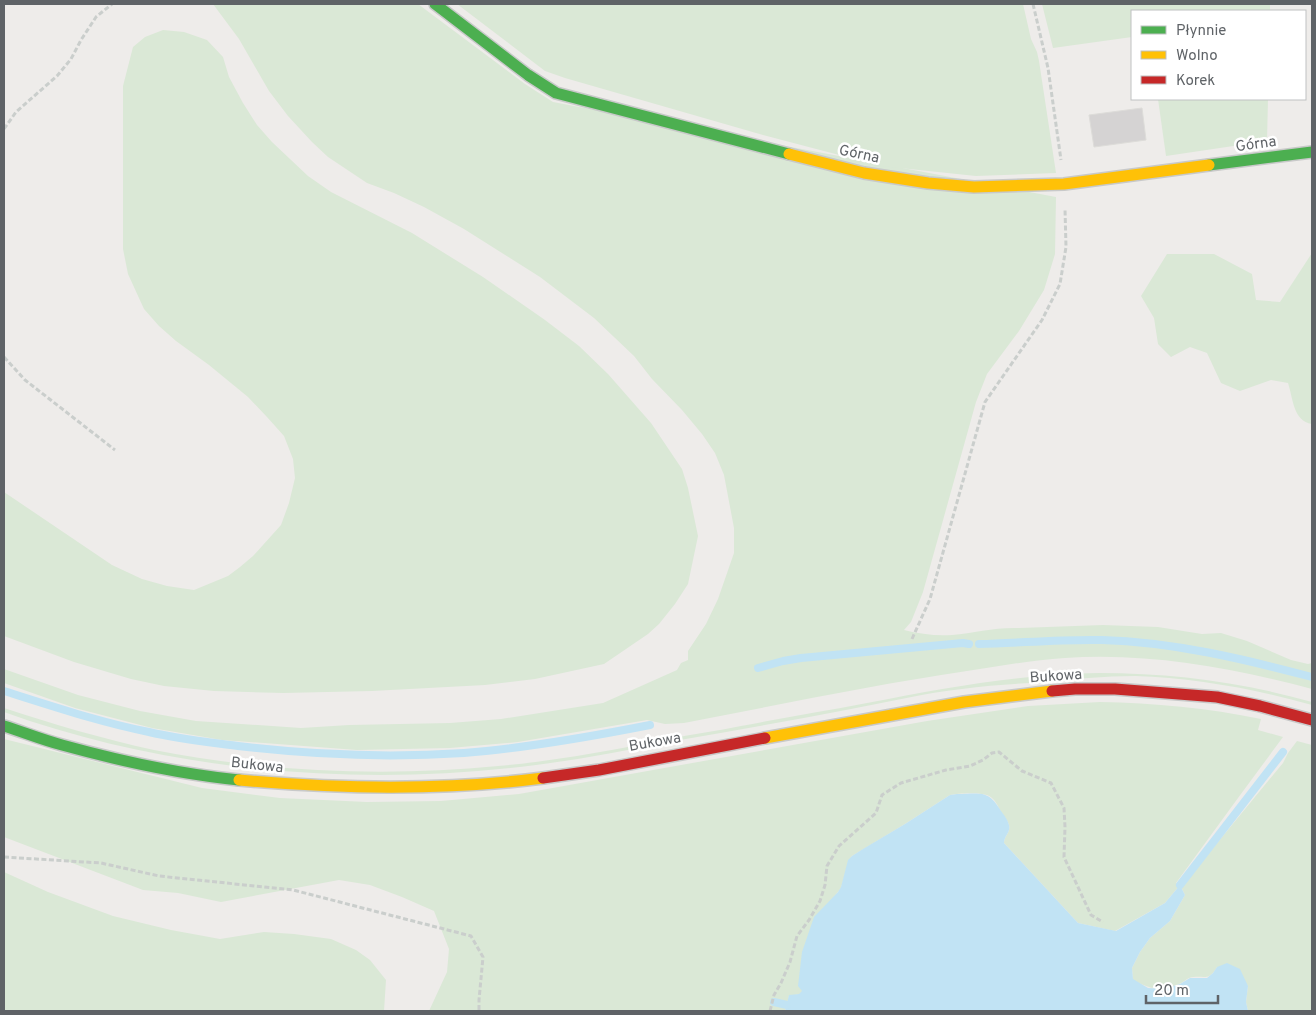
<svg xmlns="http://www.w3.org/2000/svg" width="1316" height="1015" viewBox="0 0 1316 1015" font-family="Overpass,sans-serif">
	<rect width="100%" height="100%" fill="#eeecea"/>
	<g fill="#dae8d6">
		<path d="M 213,4 L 418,4 L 525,84 L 553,102 L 1056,197 L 1055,254 L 1044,290 L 1019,331 L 987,374 L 976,402 L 923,592 L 911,622 L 904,630 C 919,634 936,636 952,635 C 974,633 996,627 1019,628 L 1103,625 L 1158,627 L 1202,634 L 1221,633 L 1247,641 L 1291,660 L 1308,664 L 1312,663 L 1312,689 C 1233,668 1147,652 1065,658 C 1032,660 1000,666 967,671 C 872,685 778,705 684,723 L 665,724 L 647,720 L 518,742 L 450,748 L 357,750 L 222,740 L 152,728 L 75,708 L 4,683 L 4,669 L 78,695 L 140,711 L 196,721 L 301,728 L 349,725 L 450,723 L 501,719 L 603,703 L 677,670 L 681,663 L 688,660 L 688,651 L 706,624 L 718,599 L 734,553 L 734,528 L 724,475 L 715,453 L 702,434 L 682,410 L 652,379 L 634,356 L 594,318 L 540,277 L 464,229 L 424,207 L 394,193 L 367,183 L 328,157 L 312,142 L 288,116 L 269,91 L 239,39 Z"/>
		<path d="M 457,4 L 1023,4 L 1031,39 L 1037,52 L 1039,61 L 1056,173 L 976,176 L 881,166 L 763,135 L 565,78 L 545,71 Z"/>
		<path d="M 1042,4 L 1270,4 L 1270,11 L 1132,11 L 1132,37 L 1053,48 Z"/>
		<path d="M 163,30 L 184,32 L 207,40 L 223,57 L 229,77 L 243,103 L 257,125 L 272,142 L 308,176 L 331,192 L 412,233 L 483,277 L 545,320 L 579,346 L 608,374 L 651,423 L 682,469 L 688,488 L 698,536 L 688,584 L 675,604 L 659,624 L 648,634 L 604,664 L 535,679 L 485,685 L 372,691 L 283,693 L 214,691 L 164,686 L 131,679 L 74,662 L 4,636 L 4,492 L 112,565 L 142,579 L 167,586 L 194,590 L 228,576 L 240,567 L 253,556 L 281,525 L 289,503 L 295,478 L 293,459 L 284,436 L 267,417 L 248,397 L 209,365 L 176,341 L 159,326 L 144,309 L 128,274 L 123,249 L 123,86 L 133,47 L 145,37 Z"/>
		<path d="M 1158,99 L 1268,99 L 1267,141 L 1166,156 Z"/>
		<path d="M 1312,253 L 1312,424 C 1293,421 1293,398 1288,383 L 1271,380 L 1240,391 L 1221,383 L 1207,353 L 1190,347 L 1171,357 L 1158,344 L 1154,318 L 1141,296 L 1167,254 L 1214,254 L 1252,274 L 1256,300 L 1280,302 Z"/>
		<path d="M 1099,673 C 1172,673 1241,682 1312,702 L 1312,705 C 1256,689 1194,678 1135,676 C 1104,676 1073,679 1042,682 C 1016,684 989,685 962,689 C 925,693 888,702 851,709 C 794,720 737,730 680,740 C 632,749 584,759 536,765 C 361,788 170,772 4,712 L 4,708 C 53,724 103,739 154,750 C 268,772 383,777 498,766 C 556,761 613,750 669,739 C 693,734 717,731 741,726 C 783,718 825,711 867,703 C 944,688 1020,674 1099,673 Z"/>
		<path d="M 1100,702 C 1154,703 1208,708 1261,719 L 1258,730 L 1283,737 L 1238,798 L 1176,883 L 1180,885 L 1165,903 L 1115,931 L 1078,923 L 1004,843 C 1004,836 1011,832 1009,825 C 1008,821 1004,816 1001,812 C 998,806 995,799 989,796 C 982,792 959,793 950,795 L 905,824 L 852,856 L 849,860 L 841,888 L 834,897 L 803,991 L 800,994 L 789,996 L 785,1011 L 429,1011 L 447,972 L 449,949 L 434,911 L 402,897 L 370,885 L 339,880 L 221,902 L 178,893 L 143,890 L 4,837 L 4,739 L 202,788 L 280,798 L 367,802 L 441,801 L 519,794 L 927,721 L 1028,706 Z"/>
		<path d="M 1297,741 L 1312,745 L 1312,1011 L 1248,1011 L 1246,1002 L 1248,986 L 1217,967 C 1208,983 1203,974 1189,978 C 1186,979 1183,983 1179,984 C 1160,992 1150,989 1133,980 L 1132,968 L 1140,952 L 1150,938 L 1170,921 L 1185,895 L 1181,887 L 1283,763 L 1288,753 Z"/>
		<path d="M 4,872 L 48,892 L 113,916 L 171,930 L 220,939 L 264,932 L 294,934 L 331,939 L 356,950 L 370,960 L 386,980 L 384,1011 L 4,1011 Z"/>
	</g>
	<path fill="#c1e3f4" d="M 957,794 C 980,794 988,789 1001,811 C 1004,815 1008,820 1009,825 C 1011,832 1004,836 1004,843 L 1078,923 L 1116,931 L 1165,903 L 1180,885 L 1185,895 L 1170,921 L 1150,938 L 1140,952 L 1132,968 L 1133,979 L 1148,988 L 1164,989 L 1180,984 L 1190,978 L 1207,978 L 1213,973 L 1217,967 L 1227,963 L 1240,969 L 1248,986 L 1246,1002 L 1248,1011 L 785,1011 L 789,995 L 799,994 L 802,991 L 798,986 L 802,952 L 814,917 L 838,892 L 841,887 L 848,860 L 852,856 L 863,849 L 905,824 L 950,795 Z"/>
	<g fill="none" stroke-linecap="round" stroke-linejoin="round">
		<g stroke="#c1e3f4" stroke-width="8">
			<path d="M 979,644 C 1020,643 1061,639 1102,640 C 1173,642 1244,659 1312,677"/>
			<path d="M 758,668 L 783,661 L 801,658 L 963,643 L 969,644"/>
			<path d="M 4,691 C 52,706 99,722 149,732 C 178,739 208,742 238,746 C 313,755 388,758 464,753 C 527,748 589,737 650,725"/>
			<path d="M 1180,885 L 1283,752"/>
			<path d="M 774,1002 L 787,1005"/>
		</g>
	</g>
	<path fill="#d5d3d3" stroke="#dddcd9" d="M 1142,108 L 1146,140 L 1094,147 L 1089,115 Z"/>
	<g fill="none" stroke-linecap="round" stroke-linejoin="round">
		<g stroke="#c8c9c9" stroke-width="14">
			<g id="fast">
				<path d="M 435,4 L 528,75 L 556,93 L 789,154"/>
				<path d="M 1209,165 L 1312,152"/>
				<path d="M 4,726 C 23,732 43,740 62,745 C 120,761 179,774 239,780"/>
			</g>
		</g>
		<g stroke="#c8c9c9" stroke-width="14">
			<g id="slow">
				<path d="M 789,154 L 864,173 L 928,183 L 974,187 L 1064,184 L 1209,165"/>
				<path d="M 765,738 L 964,702 L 1052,691"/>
				<path d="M 239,780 C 340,789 442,791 543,778"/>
			</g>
		</g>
		<g stroke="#c8c9c9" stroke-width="14">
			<g id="jam">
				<path d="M 1052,691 L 1075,689 L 1115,689 L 1217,697 L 1260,706 L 1312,720"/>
				<path d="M 543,778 L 599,770 L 765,738"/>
			</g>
		</g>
		<g stroke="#cacecc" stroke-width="3" stroke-dasharray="5 2.5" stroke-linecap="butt">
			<path d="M 1033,4 L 1048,68 L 1061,160"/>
			<path d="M 4,129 L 16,112 L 57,76 L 71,59 L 81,40 L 96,17 L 112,4"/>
			<path d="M 4,357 L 25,380 L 115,450"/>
			<path d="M 912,639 L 930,599 L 985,402 L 1042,320 L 1060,284 L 1066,247 L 1065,209"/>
			<path d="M 4,857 L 101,863 L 159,876 L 293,890 L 471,936 L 483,957 L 479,1000 L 479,1011"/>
			<path d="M 770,1011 L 774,995 L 781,983 L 790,962 L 797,936 L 809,920 L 820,901 L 825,885 L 827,866 L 839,846 L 876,813 L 882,795 L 901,783 L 946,770 L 970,766 L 983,760 L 992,753 L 999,752 L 1022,771 L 1051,783 L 1064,808 L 1065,827 L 1064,857 L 1091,915 L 1103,922"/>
		</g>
		<use href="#fast" stroke="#4caf50" stroke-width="11"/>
		<use href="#slow" stroke="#ffc107" stroke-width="11"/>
		<use href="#jam" stroke="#c62828" stroke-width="11"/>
	</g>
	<g text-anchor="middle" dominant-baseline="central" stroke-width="5" stroke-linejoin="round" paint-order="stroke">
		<g font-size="15" fill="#5f6367" stroke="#fff">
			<text transform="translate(1256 145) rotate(-8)">Górna</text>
			<text transform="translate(859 155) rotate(12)">Górna</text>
			<text transform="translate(1056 677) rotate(-4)">Bukowa</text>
			<text transform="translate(655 743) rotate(-10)">Bukowa</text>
			<text transform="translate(257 766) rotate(6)">Bukowa</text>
		</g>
	</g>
	<rect width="1316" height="1015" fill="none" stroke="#5f6367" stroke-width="10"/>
	<rect x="1131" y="10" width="175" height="90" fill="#ffffff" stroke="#bfc1c2"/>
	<rect x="1141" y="26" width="25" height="8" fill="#4caf50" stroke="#bfc1c2"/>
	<text x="1176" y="35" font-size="15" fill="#5f6367">Płynnie</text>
	<rect x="1141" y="51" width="25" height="8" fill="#ffc107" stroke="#bfc1c2"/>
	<text x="1176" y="60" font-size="15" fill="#5f6367">Wolno</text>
	<rect x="1141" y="76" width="25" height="8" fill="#c62828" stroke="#bfc1c2"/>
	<text x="1176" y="85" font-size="15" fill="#5f6367">Korek</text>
	<path d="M1146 995v8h72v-8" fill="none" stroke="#5f6367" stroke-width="2.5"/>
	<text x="1154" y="995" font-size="15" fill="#5f6367" stroke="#ffffff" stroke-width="4" paint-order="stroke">20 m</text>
</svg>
